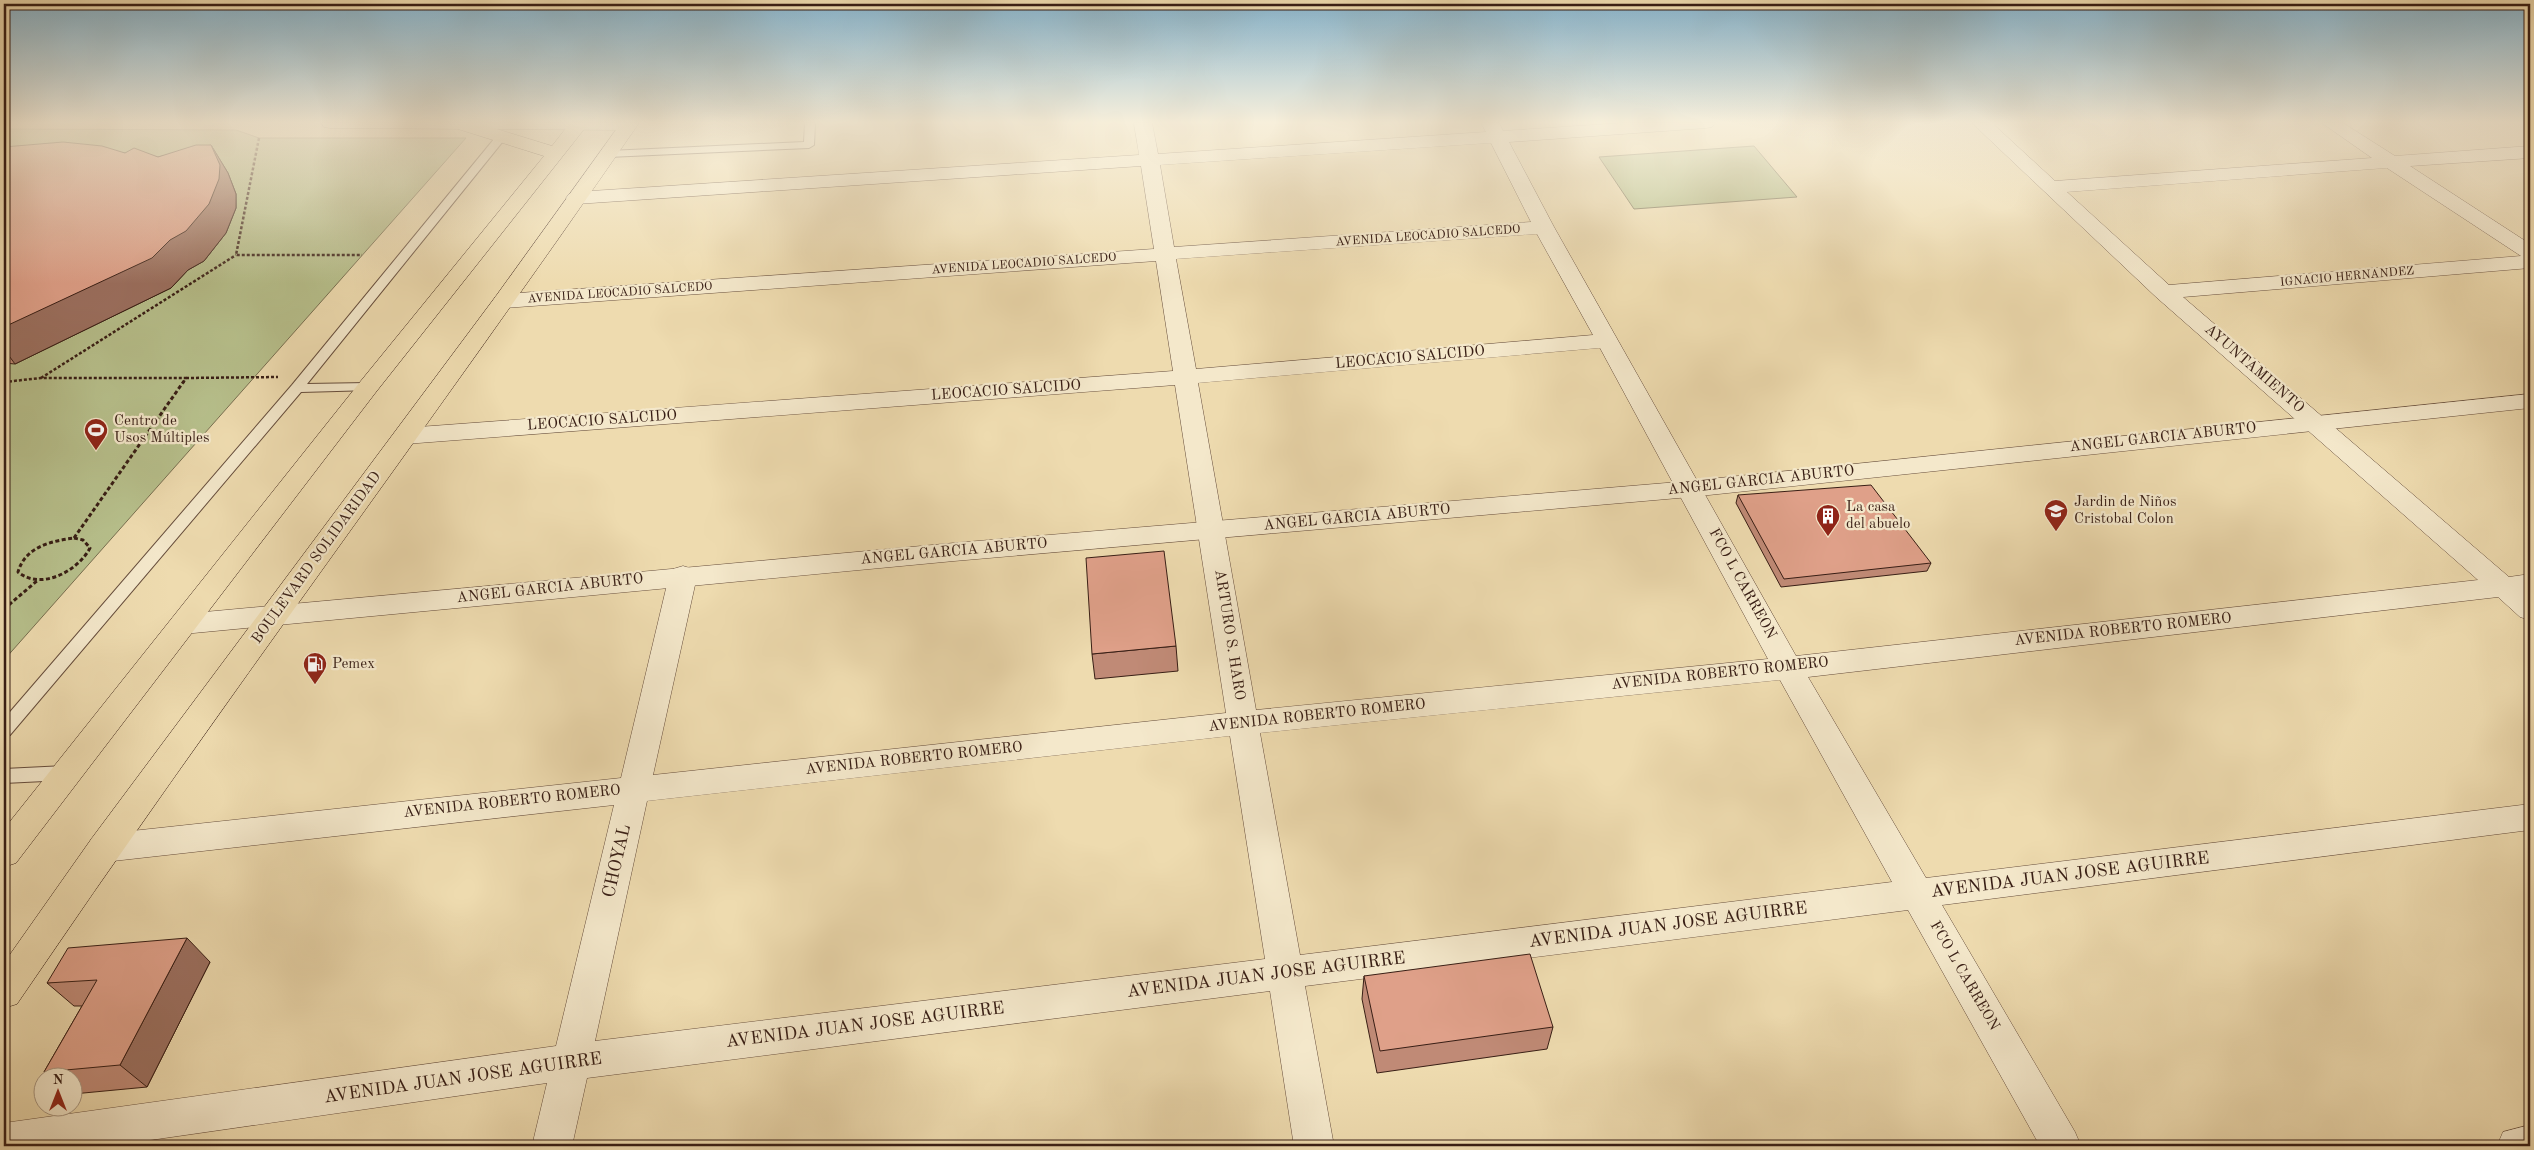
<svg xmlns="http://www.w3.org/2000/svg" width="2534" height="1150" viewBox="0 0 2534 1150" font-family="'Old Standard TT',serif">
	<rect width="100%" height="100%" fill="#eedbaf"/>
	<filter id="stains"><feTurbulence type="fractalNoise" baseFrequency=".004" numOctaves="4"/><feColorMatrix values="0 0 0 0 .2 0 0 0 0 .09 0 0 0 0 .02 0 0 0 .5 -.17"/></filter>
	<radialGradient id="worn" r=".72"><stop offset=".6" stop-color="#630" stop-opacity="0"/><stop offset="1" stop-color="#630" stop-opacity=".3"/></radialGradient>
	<g fill="#b7c08c" stroke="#786f50">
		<path d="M 4,129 L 236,130 L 259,138 L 466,138 L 4,660 Z"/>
		<path d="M 1754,146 L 1797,197 L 1634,209 L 1599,157 Z"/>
	</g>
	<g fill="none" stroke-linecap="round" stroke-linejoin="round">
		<g stroke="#664d3c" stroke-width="2">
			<g id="service">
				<path d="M 805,123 L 815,123 L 814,145 L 809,148 L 608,157 L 603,154 L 608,151 L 804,142 Z"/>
				<path d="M 499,133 L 508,135 L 307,384 L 368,383 L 373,384 L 374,387 L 373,390 L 301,392 L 10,735 L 4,736 L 4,719 L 292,385 Z"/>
				<path d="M 65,766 L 71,768 L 74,773 L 71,778 L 65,780 L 4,783 L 4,769 Z"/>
			</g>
		</g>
		<g stroke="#664d3c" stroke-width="1">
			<g id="minor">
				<path d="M 1134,123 L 1152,123 L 1158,154 L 1486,132 L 1481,123 L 1499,123 L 1503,131 L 1623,123 L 1715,123 L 1712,127 L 1706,128 L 1509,142 L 1554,227 L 1796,656 L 2478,580 L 2156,297 L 1972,123 L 1992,123 L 2055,181 L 2372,158 L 2322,123 L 2343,123 L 2395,156 L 2530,146 L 2530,158 L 2410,166 L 2530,244 L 2530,268 L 2183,297 L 2509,577 L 2530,574 L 2530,620 L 2520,617 L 2498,597 L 1808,677 L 1926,878 L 2530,804 L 2530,830 L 1942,905 L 2075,1132 L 2081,1146 L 2040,1146 L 1908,910 L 1305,986 L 1334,1146 L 1294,1146 L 1270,991 L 587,1078 L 572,1146 L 532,1146 L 547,1083 L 109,1146 L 4,1146 L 4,1123 L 556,1046 L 614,805 L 104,862 L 92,858 L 87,848 L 92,838 L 104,834 L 621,778 L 669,576 L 673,569 L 683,566 L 693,569 L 697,576 L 653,775 L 1226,713 L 1175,385 L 405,444 L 396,441 L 393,436 L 396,431 L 405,428 L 1173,371 L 1156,261 L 504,308 L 496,306 L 493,301 L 496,296 L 504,294 L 1154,249 L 1141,166 L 576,204 L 569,202 L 566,198 L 569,194 L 576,192 L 1139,155 ZM 1491,143 L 1531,222 L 1174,247 L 1160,165 ZM 2387,168 L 2521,256 L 2169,285 L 2067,192 ZM 1537,234 L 1593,335 L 1196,369 L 1176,259 ZM 1600,348 L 1768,659 L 1256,710 L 1198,383 ZM 1780,680 L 1892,882 L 1300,955 L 1260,733 ZM 1230,736 L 1265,959 L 595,1041 L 647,801 Z"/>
				<path d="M 2530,1125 L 2530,1146 L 2497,1146 L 2503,1132 Z"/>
			</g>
		</g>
		<g stroke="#664d3c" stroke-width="1">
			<path id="tertiary" d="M 2530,394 L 2530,408 L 1690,497 L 954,561 L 183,634 L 173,631 L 169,624 L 173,617 L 183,614 L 954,543 L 1690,481 Z"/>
		</g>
		<g stroke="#381e15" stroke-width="1">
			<path id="secondary" d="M 321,123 L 636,123 L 637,125 L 634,129 L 628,130 L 330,128 L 324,127 Z"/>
		</g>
		<g stroke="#381e15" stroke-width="1">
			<g id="primary">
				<path d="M 456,123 L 477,123 L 552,146 L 570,123 L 589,123 L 376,392 L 16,863 L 4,867 L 4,829 L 360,382 L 544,156 L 458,129 Z"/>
				<path d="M 621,123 L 639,123 C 435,419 219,706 17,1004 L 4,1008 L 4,963 L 92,838 L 496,296 Z"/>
			</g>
		</g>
		<g stroke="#381e15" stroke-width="2.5" stroke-dasharray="3 2" stroke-linecap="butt">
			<path d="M 259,138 L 236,255 L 362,255"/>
			<path d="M 41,378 L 236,255"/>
			<path d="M 186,378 L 278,377"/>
			<path d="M 4,382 L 41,378 L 186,378 L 183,383"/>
		</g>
		<g stroke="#381e15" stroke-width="3" stroke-dasharray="4 2.5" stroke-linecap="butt">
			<path d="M 4,382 L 10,381"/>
			<path d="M 74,538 L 184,381"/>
			<path d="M 74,538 L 83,540 L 90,548 C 78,571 41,591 18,572 C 25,547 51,541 74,538 Z"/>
			<path d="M 4,609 L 38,580"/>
		</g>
		<use href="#service" fill="#f4e8cb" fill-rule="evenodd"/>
		<use href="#minor" fill="#f4e8cb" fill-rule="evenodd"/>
		<use href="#tertiary" fill="#f4e8cb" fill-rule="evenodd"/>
		<use href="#secondary" fill="#f4e8cb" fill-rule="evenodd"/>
		<use href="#primary" fill="#eedbaf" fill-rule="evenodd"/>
	</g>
	<g fill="#c08a76" stroke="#381e15">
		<path d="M 211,145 L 228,173 L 236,194 L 236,208 L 226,233 L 204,261 L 188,270 L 171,288 L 15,364 L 4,363 L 4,147 L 125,153 L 158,157 Z"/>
		<path d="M 1738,495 L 1931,563 L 1927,571 L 1781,587 L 1736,503 Z"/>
		<path d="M 1176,646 L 1178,671 L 1095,679 L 1092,654 Z"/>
		<path d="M 210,962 L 147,1087 L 73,1094 L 72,1078 L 51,1078 L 44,1072 L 82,1006 L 74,1006 L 47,983 Z"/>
		<path d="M 1364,976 L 1553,1027 L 1547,1049 L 1377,1073 L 1362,999 Z"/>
	</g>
	<g fill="#9c7060" stroke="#381e15">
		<path d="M 211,145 L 228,173 L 236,194 L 236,208 L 226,233 L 204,261 L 188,270 L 171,288 L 15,364 L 4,349 L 4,327 Z"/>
		<path d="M 187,938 L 210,962 L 147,1087 L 120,1065 Z"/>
	</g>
	<g fill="#dfa089" stroke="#381e15">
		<path d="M 63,142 L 102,146 L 125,153 L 134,148 L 158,157 L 196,145 L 211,145 L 220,165 L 219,179 L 209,204 L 186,231 L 170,240 L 152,258 L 4,327 L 4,147 Z"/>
		<path d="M 1871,485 L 1931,563 L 1784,579 L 1738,495 Z"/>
		<path d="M 1164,551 L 1176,646 L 1092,654 L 1086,558 Z"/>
		<path d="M 187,938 L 120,1065 L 44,1072 L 97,980 L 47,983 L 68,948 Z"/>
		<path d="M 1530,954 L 1553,1027 L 1380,1051 L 1364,976 Z"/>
	</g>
	<linearGradient id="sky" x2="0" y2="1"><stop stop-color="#88b7d1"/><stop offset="0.43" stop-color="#f7efdb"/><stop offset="1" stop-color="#f7efdb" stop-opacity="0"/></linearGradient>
	<rect width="2534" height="284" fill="url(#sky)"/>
	<defs>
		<g id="stadium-pin" transform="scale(1.25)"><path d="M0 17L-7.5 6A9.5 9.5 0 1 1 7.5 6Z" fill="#8f2418" stroke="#f4e8cb"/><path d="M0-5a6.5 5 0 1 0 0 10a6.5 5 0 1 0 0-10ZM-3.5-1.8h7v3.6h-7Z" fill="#fff"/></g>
		<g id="school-pin" transform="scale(1.25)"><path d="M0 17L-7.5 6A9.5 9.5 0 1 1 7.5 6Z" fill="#8f2418" stroke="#f4e8cb"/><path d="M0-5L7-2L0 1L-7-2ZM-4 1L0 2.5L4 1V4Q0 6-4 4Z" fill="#fff"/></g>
		<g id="building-pin" transform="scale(1.25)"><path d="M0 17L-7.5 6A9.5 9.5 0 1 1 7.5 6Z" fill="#8f2418" stroke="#f4e8cb"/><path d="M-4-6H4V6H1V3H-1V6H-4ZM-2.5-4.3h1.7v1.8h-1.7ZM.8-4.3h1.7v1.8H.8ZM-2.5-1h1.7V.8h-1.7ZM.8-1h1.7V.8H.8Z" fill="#fff"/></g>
		<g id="fuel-pin" transform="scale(1.25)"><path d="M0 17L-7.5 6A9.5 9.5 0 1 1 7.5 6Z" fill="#8f2418" stroke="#f4e8cb"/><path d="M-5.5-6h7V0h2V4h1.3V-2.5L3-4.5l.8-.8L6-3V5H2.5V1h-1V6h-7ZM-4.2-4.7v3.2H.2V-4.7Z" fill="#fff"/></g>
	</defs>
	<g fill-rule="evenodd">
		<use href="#stadium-pin" x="96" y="430"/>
		<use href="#school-pin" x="2056" y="511"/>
		<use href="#building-pin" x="1828" y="516"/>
		<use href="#fuel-pin" x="315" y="664"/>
	</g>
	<g text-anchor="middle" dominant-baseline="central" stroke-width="4.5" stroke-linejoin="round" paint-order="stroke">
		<g font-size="12" fill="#381e15" stroke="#f4e8cb">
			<text transform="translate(1428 236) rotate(-4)">AVENIDA LEOCADIO SALCEDO</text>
			<text transform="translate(1024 264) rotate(-4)">AVENIDA LEOCADIO SALCEDO</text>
			<text transform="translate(2347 277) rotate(-5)">IGNACIO HERNANDEZ</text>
			<text transform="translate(620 293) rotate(-4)">AVENIDA LEOCADIO SALCEDO</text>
		</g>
		<g font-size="15" fill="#381e15" stroke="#f4e8cb">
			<text transform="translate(1410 358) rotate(-5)">LEOCACIO SALCIDO</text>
			<text transform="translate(2254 369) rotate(41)">AYUNTAMIENTO</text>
			<text transform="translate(1006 391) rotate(-4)">LEOCACIO SALCIDO</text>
			<text transform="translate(602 421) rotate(-4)">LEOCACIO SALCIDO</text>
			<text transform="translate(2163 438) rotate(-6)">ANGEL GARCIA ABURTO</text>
			<text transform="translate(1761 481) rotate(-6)">ANGEL GARCIA ABURTO</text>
			<text transform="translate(1357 518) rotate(-5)">ANGEL GARCIA ABURTO</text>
			<text transform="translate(954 552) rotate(-5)">ANGEL GARCIA ABURTO</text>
			<text transform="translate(317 558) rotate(-54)">BOULEVARD SOLIDARIDAD</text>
			<text transform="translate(1742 584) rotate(61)">FCO L CARREON</text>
			<text transform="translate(550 589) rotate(-6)">ANGEL GARCIA ABURTO</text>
			<text transform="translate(2123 630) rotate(-6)">AVENIDA ROBERTO ROMERO</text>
			<text transform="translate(1229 635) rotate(81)">ARTURO S. HARO</text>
			<text transform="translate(1720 674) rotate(-6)">AVENIDA ROBERTO ROMERO</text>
			<text transform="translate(1317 716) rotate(-6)">AVENIDA ROBERTO ROMERO</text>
			<text transform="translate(914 759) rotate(-6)">AVENIDA ROBERTO ROMERO</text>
			<text transform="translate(512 802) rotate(-6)">AVENIDA ROBERTO ROMERO</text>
			<text transform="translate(1964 976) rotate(60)">FCO L CARREON</text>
		</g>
		<g font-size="15" fill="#381e15" stroke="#f4e8cb" text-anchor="start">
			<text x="114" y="421">Centro de<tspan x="114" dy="17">Usos Múltiples</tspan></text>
			<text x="2074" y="502">Jardin de Niños<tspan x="2074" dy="17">Cristobal Colon</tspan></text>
			<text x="1846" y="507">La casa<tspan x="1846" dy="17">del abuelo</tspan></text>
			<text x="332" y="664">Pemex</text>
		</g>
		<g font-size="18" fill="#381e15" stroke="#f4e8cb">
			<text transform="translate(617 861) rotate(-77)">CHOYAL</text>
			<text transform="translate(2070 875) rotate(-7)">AVENIDA JUAN JOSE AGUIRRE</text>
			<text transform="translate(1668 925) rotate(-7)">AVENIDA JUAN JOSE AGUIRRE</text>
			<text transform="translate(1266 975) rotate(-7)">AVENIDA JUAN JOSE AGUIRRE</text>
			<text transform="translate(865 1025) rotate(-7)">AVENIDA JUAN JOSE AGUIRRE</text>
			<text transform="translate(463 1078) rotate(-8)">AVENIDA JUAN JOSE AGUIRRE</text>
		</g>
	</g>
	<rect width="2534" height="1150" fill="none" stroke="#eedbaf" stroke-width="20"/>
	<rect x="5" y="5" width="2524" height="1140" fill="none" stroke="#381e15" stroke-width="2.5"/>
	<rect x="10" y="10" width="2514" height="1130" fill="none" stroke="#381e15"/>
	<g transform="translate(58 1092)"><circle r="24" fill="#f4e8cb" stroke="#a99782"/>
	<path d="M0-4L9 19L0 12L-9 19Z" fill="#8f2418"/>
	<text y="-8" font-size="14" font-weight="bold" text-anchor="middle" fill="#381e15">N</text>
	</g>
	<rect width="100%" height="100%" filter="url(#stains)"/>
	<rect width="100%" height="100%" fill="url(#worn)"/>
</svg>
